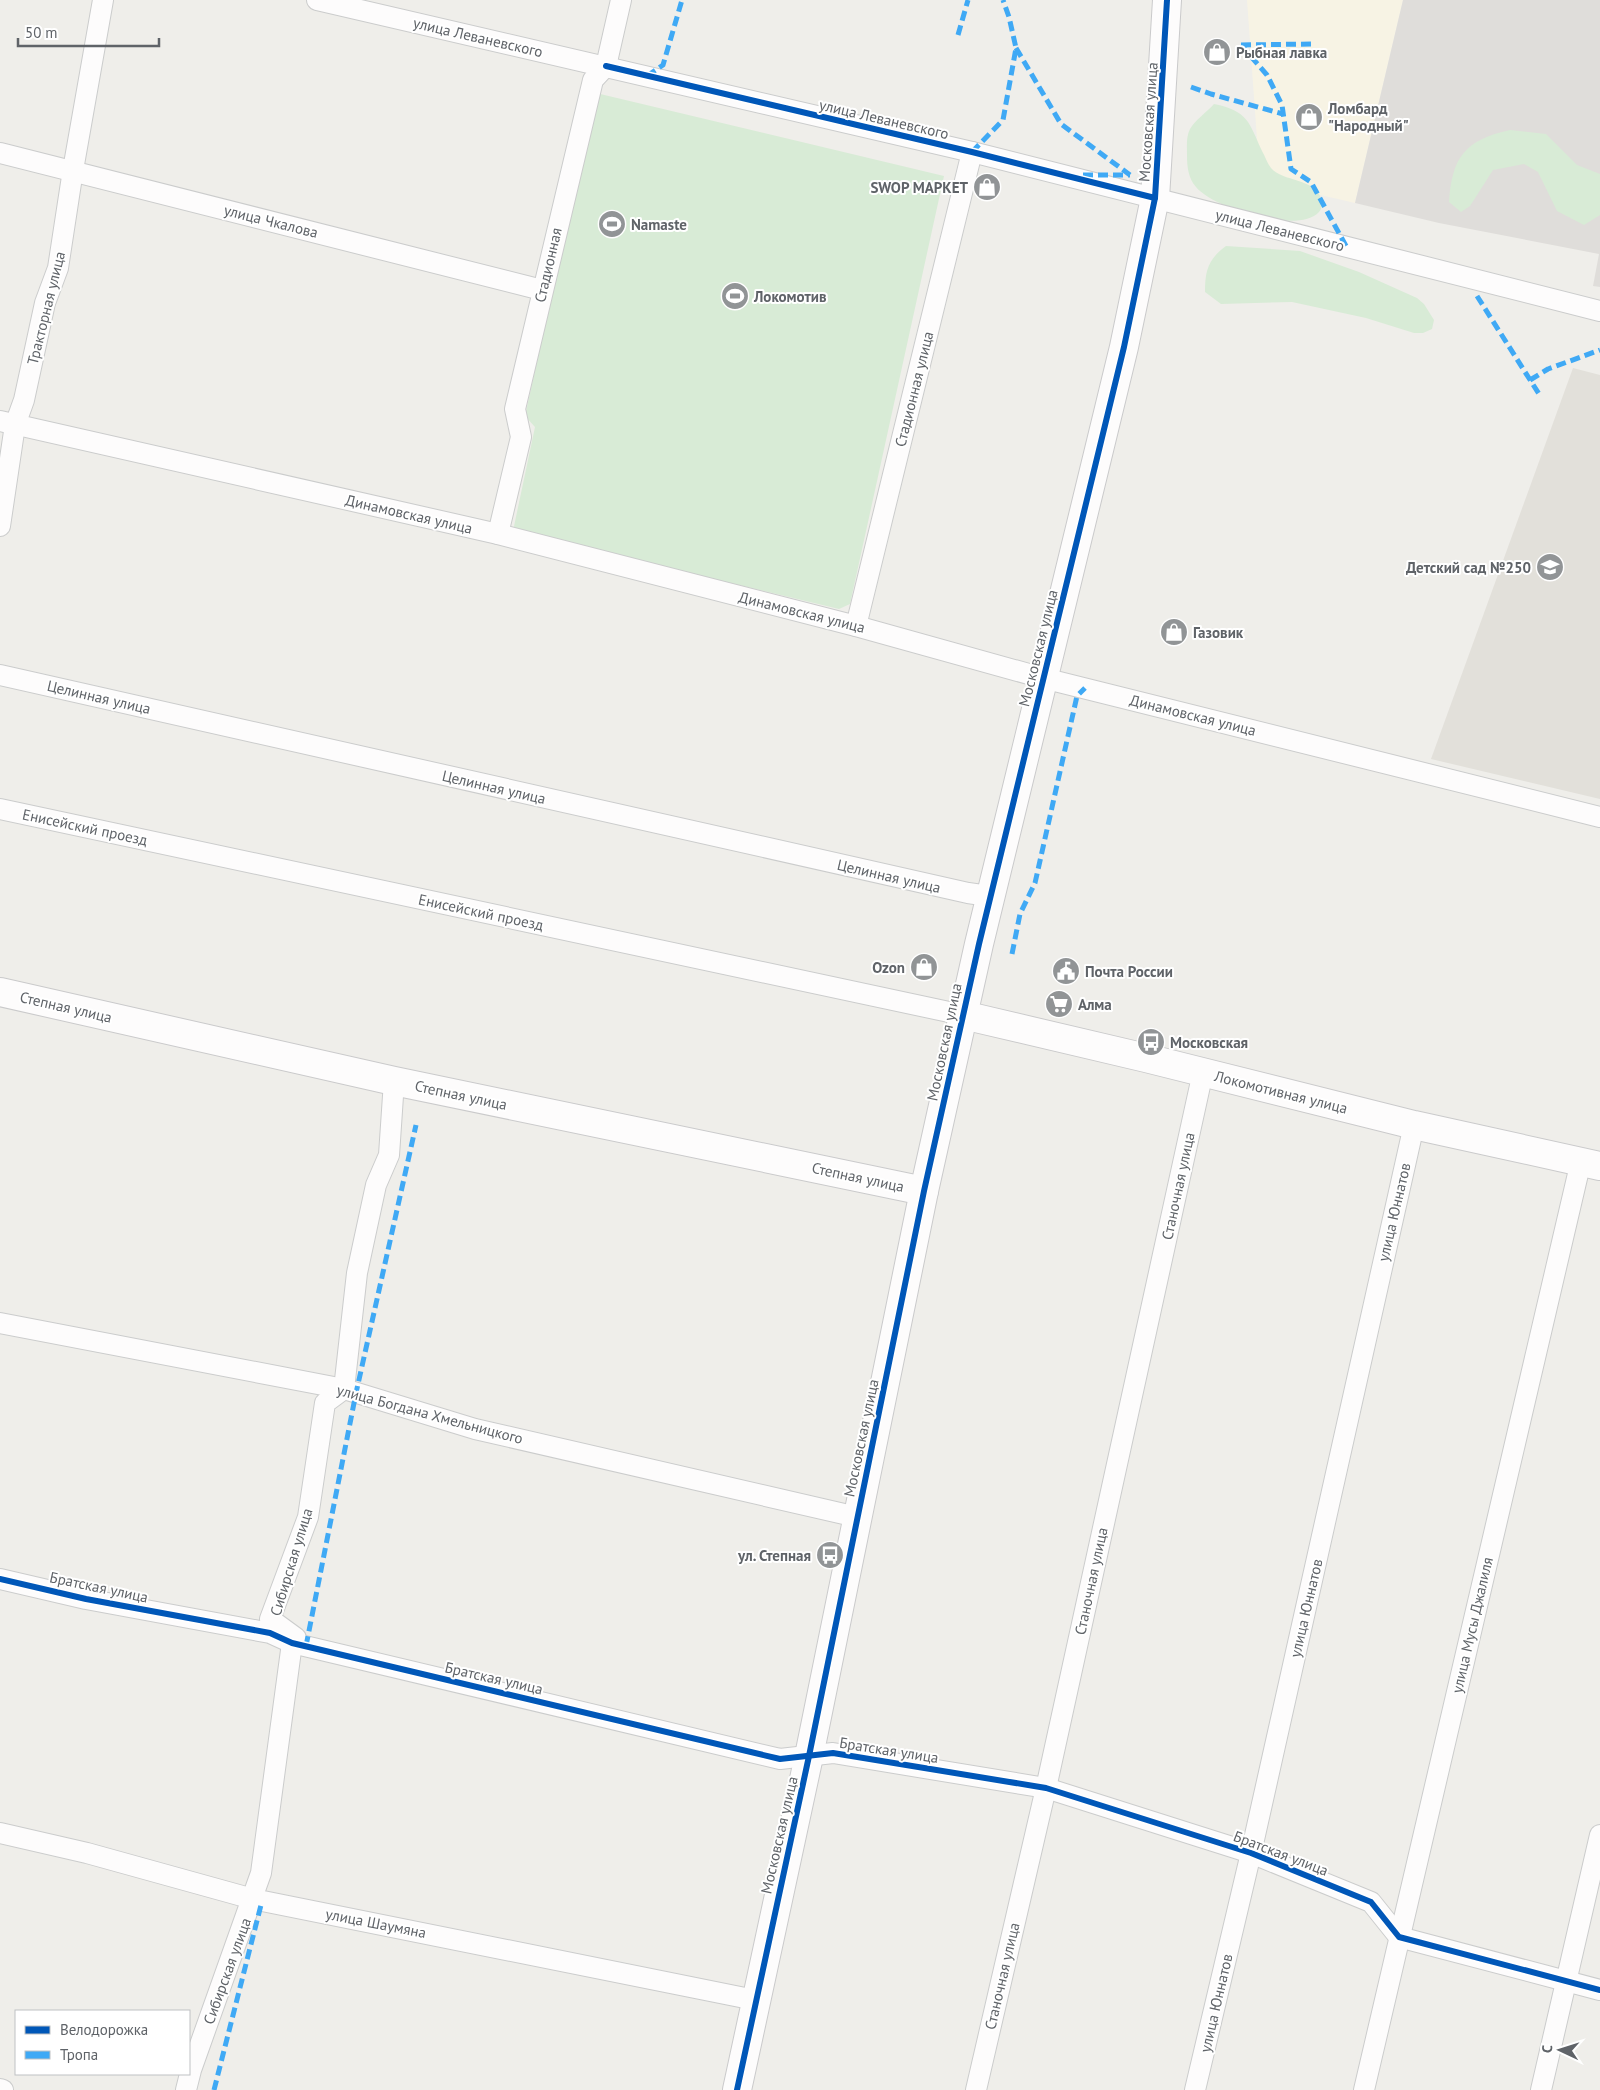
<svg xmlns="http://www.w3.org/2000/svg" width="1600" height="2090" viewBox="0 0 1600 2090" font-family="'PT Sans',sans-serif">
	<rect width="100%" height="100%" fill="#efeeea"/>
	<path fill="#f7f3e4" d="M 1247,0 L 1403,0 L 1355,203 L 1260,181 Z"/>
	<path fill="#dfddda" d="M 1403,0 L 1600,0 L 1600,287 L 1593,286 L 1599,254 L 1439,223 L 1355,203 Z"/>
	<path fill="#e2e0da" d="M 1573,368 L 1600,375 L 1600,799 L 1431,759 Z"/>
	<g fill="#d8ebd6">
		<path d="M 596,93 L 944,176 L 850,604 L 839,609 L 513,531 L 535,427 L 525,416 Z"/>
		<path d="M 1214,104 C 1248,111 1249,122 1262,151 C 1265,156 1267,163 1271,168 C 1283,182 1314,178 1321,198 C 1323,203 1322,209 1319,212 C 1298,235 1213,208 1196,187 C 1188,178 1187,166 1187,155 C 1187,146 1186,137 1190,129 C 1195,120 1207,112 1214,104 Z"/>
		<path d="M 1510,130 L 1546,134 L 1577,165 L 1600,174 L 1600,215 L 1584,225 L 1557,211 L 1538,172 L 1524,164 L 1493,170 L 1470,206 L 1461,212 L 1449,202 C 1452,157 1465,140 1510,130 Z"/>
		<path d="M 1226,246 L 1300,251 L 1359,272 L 1417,298 L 1424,304 L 1434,320 L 1432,329 L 1423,333 L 1414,333 L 1366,318 L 1292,302 L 1221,304 L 1205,292 C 1205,271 1208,259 1226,246 Z"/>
	</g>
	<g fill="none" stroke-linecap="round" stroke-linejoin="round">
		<g stroke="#cbcccc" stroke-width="22">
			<g id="street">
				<path d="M 317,0 L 972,152 L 1600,311"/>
				<path d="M 0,153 L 542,290"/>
				<path d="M 0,421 L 498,534 L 856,626 L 1043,678 L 1600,817"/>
				<path d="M 0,526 L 15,425 L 24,400 L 45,303 L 58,268 L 73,170 L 103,0"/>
				<path d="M 498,534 L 521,437 L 515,409 L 593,80 L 606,66 L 621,0"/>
				<path d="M 856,626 L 972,152"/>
				<path d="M 0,675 L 968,893 L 989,896"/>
				<path d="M 0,809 L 963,1015"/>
				<path d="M 0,1323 L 344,1389 L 475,1429 L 857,1517"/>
				<path d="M 0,1579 L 86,1599 L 270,1633 L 292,1643 L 780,1759 L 833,1753 L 1046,1788 L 1251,1853 L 1371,1902 L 1399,1937 L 1600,1990"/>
				<path d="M 0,1833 L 87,1853 L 253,1899 L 755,2000"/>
				<path d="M 0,2089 L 3,2090"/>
				<path d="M 186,2090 L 191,2070 L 261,1873 L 292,1643 L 296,1638 L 270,1619 L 308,1517 L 325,1403 L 344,1389 L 357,1273 L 376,1185 L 389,1155 L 394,1081"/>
				<path d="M 976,2090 L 1046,1788 L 1203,1072"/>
				<path d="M 1195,2090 L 1251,1853 L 1414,1125"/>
				<path d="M 1364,2090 L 1581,1161"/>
				<path d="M 1541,2090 L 1600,1835"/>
			</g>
		</g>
		<g stroke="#cacacb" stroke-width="30">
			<g id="secondary">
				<path d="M 0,992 L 394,1081 L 924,1191"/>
				<path d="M 963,1015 L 1146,1058 L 1414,1125 L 1600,1166"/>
				<path d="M 737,2090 L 809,1756 L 924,1191 L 979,944 L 1124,347 L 1155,198 L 1167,0"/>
			</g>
		</g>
		<use href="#street" stroke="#fdfcfc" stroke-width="20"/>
		<use href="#secondary" stroke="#fdfcfc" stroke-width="28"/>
		<g stroke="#3fa9f5" stroke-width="5" stroke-dasharray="10 5" stroke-linecap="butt">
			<path d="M 958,35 L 968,0"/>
			<path d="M 1241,45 L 1267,75 L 1282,105 L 1291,169 L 1311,182 L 1346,246"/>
			<path d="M 1241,45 L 1311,44"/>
			<path d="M 1016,48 L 1061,124 L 1130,175"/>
			<path d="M 647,76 L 663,65 L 682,0"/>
			<path d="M 1191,87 L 1211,94 L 1283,114"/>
			<path d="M 972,152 L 1003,120 L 1016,48 L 1009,17 L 1003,0"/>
			<path d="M 1083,175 L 1130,175"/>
			<path d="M 1477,296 L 1539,394"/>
			<path d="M 1530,380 L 1548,369 L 1600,350"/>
			<path d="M 1012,954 L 1020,914 L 1035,883 L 1077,696 L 1085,688"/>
			<path d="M 306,1646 L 356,1393 L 416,1125"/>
			<path d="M 214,2090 L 262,1901"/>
		</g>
		<g stroke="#fff" stroke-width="9">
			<g id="cycleway">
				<path d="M 606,66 L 972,152 L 1155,198"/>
				<path d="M 0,1579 L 86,1599 L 270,1633 L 292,1643 L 780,1759 L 833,1753 L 1046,1788 L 1251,1853 L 1371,1902 L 1399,1937 L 1600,1990"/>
				<path d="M 737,2090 L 809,1756 L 924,1191 L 979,944 L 1124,347 L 1155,198 L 1167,0"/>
			</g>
		</g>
		<use href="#cycleway" stroke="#0057b8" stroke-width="6"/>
	</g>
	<defs>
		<g id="shop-disc" transform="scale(1.4375)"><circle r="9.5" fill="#919496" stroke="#fff"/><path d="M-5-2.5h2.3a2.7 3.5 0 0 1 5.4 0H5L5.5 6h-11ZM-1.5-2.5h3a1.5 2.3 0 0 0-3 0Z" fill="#fff"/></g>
		<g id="stadium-disc" transform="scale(1.4375)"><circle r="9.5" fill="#919496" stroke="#fff"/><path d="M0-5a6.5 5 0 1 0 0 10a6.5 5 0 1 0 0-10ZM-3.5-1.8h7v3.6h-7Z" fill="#fff"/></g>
		<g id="school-disc" transform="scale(1.4375)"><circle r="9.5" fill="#919496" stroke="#fff"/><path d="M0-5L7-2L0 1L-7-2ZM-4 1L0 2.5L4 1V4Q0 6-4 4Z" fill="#fff"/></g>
		<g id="civic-disc" transform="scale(1.4375)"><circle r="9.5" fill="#919496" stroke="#fff"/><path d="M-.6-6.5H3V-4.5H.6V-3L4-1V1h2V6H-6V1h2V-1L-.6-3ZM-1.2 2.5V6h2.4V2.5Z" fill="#fff"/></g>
		<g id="supermarket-disc" transform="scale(1.4375)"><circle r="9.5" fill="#919496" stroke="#fff"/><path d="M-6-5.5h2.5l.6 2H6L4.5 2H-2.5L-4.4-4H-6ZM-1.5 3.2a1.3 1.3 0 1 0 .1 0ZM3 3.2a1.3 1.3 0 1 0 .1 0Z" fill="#fff"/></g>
		<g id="bus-disc" transform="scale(1.4375)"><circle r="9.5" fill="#919496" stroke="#fff"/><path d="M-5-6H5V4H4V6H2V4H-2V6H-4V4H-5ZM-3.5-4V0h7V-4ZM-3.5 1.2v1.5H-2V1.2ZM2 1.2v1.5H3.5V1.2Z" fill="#fff"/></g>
	</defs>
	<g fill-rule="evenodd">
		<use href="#shop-disc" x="1217" y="52"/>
		<use href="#shop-disc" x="1309" y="117"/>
		<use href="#shop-disc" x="987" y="187"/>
		<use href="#stadium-disc" x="612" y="224"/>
		<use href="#stadium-disc" x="735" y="296"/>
		<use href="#school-disc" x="1550" y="567"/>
		<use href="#shop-disc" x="1174" y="632"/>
		<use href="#shop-disc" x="924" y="967"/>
		<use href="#civic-disc" x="1066" y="971"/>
		<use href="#supermarket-disc" x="1059" y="1004"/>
		<use href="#bus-disc" x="1151" y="1042"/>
		<use href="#bus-disc" x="830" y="1555"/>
	</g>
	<g text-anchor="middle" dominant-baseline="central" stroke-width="4" stroke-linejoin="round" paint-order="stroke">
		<g font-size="15" fill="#5f6368" stroke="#fff">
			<text transform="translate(478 37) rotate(13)">улица Леваневского</text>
			<text transform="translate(884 119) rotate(13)">улица Леваневского</text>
			<text transform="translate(1148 122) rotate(-86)">Московская улица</text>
			<text transform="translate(271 221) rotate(14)">улица Чкалова</text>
			<text transform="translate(1280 230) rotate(14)">улица Леваневского</text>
			<text transform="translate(548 265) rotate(-77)">Стадионная</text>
			<text transform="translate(46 308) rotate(-76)">Тракторная улица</text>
			<text transform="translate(914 389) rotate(-76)">Стадионная улица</text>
			<text transform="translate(409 514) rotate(13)">Динамовская улица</text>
			<text transform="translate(802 612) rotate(14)">Динамовская улица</text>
			<text transform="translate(1038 648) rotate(-76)">Московская улица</text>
			<text transform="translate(99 697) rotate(13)">Целинная улица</text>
			<text transform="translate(1193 715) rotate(14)">Динамовская улица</text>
			<text transform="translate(494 787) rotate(13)">Целинная улица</text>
			<text transform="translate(85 827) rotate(12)">Енисейский проезд</text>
			<text transform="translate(889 876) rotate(13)">Целинная улица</text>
			<text transform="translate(481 912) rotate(12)">Енисейский проезд</text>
			<text transform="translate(66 1007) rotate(13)">Степная улица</text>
			<text transform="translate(944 1042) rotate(-78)">Московская улица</text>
			<text transform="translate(1281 1092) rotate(14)">Локомотивная улица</text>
			<text transform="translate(461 1095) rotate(12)">Степная улица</text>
			<text transform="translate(858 1177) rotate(12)">Степная улица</text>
			<text transform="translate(1178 1186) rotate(-78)">Станочная улица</text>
			<text transform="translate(1394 1212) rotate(-77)">улица Юннатов</text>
			<text transform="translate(430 1414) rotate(15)">улица Богдана Хмельницкого</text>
			<text transform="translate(861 1438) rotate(-78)">Московская улица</text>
			<text transform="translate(291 1562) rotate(-73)">Сибирская улица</text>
			<text transform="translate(1091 1581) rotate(-78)">Станочная улица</text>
			<text transform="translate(99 1587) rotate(12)">Братская улица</text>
			<text transform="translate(1306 1608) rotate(-77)">улица Юннатов</text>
			<text transform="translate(1472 1625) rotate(-77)">улица Мусы Джалиля</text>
			<text transform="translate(494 1678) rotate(13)">Братская улица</text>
			<text transform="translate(889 1750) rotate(9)">Братская улица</text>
			<text transform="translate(779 1835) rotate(-77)">Московская улица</text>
			<text transform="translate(1281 1853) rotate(21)">Братская улица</text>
			<text transform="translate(376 1923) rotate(11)">улица Шаумяна</text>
			<text transform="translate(227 1971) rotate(-70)">Сибирская улица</text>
			<text transform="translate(1002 1976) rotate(-77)">Станочная улица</text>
			<text transform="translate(1216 2003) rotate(-77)">улица Юннатов</text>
		</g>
		<g font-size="15" font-weight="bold" fill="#5f6368" stroke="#fff" text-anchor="start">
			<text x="1236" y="52">Рыбная лавка</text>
			<text x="1328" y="108">Ломбард<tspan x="1328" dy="17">"Народный"</tspan></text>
			<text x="968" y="187" text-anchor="end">SWOP МАРКЕТ</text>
			<text x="631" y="224">Namaste</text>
			<text x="754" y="296">Локомотив</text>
			<text x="1531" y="567" text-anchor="end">Детский сад №250</text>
			<text x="1193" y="632">Газовик</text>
			<text x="905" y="967" text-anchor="end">Ozon</text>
			<text x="1085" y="971">Почта России</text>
			<text x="1078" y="1004">Алма</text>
			<text x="1170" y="1042">Московская</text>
			<text x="811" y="1555" text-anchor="end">ул. Степная</text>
		</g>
	</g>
	<rect x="15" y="2010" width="175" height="65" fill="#ffffff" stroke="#bfc1c3"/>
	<rect x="25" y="2026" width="25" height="8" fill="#0057b8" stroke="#bfc1c3"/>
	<text x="60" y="2035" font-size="15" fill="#5f6368">Велодорожка</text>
	<rect x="25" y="2051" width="25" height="8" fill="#3fa9f5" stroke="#bfc1c3"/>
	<text x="60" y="2060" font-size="15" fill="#5f6368">Тропа</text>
	<g transform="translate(1560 2050) rotate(274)" stroke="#ffffff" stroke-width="4" paint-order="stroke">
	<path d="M0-4L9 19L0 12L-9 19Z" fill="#5f6368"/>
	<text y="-8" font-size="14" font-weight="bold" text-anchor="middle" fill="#5f6368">С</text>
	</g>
	<path d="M18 38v8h141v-8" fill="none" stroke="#5f6368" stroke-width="2.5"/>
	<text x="25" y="38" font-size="15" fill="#5f6368" stroke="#ffffff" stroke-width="4" paint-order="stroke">50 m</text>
</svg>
